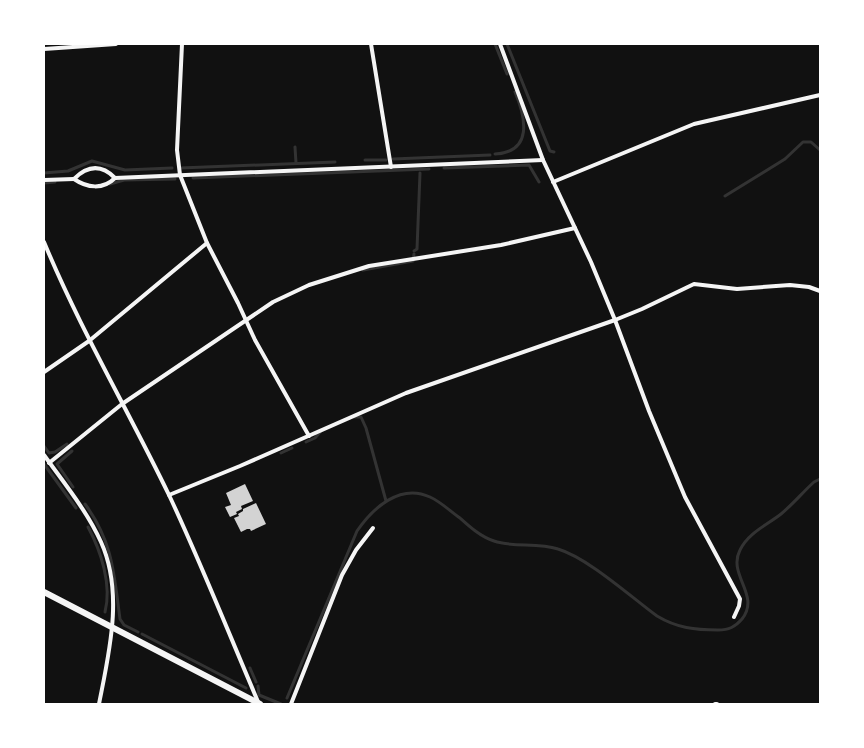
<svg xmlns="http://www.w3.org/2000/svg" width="864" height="748" viewBox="0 0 864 748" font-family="'Playfair Display',serif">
	<rect width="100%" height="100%" fill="#111"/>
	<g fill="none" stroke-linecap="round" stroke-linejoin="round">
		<g stroke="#333" stroke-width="3">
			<path d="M 495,44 L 507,74"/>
			<path d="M 507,44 L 550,151 L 554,152"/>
			<path d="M 295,147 L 296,163"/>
			<path d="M 495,154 C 533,152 526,118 515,92"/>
			<path d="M 393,159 L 490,155"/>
			<path d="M 365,160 L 386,160"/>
			<path d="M 180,168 L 335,162"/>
			<path d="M 444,168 L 529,165 L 539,182"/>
			<path d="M 44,173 L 68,171 L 92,161 L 125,170 L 172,168"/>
			<path d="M 193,178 L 429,169"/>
			<path d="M 44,183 L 55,182"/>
			<path d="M 110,184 L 124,180 L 175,179"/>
			<path d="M 725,196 L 785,159 L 803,142 L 811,142 L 820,150"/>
			<path d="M 414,251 L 417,249 L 420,173"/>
			<path d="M 363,270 L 413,261 L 414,254"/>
			<path d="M 354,417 L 361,417 L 366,428 L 386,501"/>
			<path d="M 306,442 L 315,438 L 321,431"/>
			<path d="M 44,446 L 49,453 L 55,452 L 67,444"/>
			<path d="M 72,451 L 57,464 L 73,487"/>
			<path d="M 281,453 L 292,448"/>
			<path d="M 44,464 L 76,508"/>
			<path d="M 85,504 C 113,542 114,574 120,619 L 124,625 L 138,632"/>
			<path d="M 88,527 C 101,551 112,585 105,612"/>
			<path d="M 142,634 L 246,688"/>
			<path d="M 250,668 L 256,682"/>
			<path d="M 258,686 L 259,695 L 281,704"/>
			<path d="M 287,698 L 357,531 C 373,508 400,483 430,497 C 441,502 450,511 460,518 C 470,527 481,537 494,541 C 514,548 537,542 558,549 C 588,558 631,597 657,616 C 677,628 695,630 718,630 C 729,630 735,627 742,619 C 761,595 727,575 740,550 C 748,533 767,525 781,514 C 793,504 803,492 814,482 L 820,479"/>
		</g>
	</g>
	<g fill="#d3d3d3">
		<path d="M 245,484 L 253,501 L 241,506 L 242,509 L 236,512 L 237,514 L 230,517 L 225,507 L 231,505 L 226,493 Z"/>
		<path d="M 256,503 L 266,524 L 251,531 L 250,529 L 247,529 L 241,532 L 234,518 L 239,516 L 238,514 L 243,511 L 243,509 Z"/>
	</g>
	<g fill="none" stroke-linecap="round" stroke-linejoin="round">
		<g stroke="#f5f5f5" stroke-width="4">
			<path d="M 182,44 L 177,150 L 180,175 L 207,243 L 238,303 L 255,340 L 309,436"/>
			<path d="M 371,44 L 391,167"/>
			<path d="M 500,44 L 543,160 L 591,262 L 615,320 L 649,411 L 685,497 L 740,599 L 739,606 L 734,617"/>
			<path d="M 44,49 L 116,44"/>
			<path d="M 115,178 L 543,160"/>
			<path d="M 74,179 C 87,166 101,164 115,178"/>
			<path d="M 74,179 C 87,188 103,190 115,178"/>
			<path d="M 44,180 L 74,179"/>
			<path d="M 553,182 L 694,124 L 820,95"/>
			<path d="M 44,242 C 80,329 128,410 169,495 C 201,563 229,634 259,704"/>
			<path d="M 44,372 L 89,341 L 207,243"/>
			<path d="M 44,455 C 64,483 87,511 101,542 C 124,593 109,653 99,704"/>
			<path d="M 49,463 L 122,404 L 273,302 L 309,285 L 369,266 L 501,245 L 575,228"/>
			<path d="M 169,495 L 240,466 L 406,393 L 615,320 L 642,309 L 694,284 L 737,289 L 790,285 L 809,287 L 820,291"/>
			<path d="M 291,704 L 342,575 L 356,550 L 373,528"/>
			<path d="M 715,704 L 717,704"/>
		</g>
		<path stroke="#f5f5f5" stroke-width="6" d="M 44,592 L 260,704"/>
	</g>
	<rect width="864" height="748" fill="none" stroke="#ffffff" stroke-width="90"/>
</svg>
